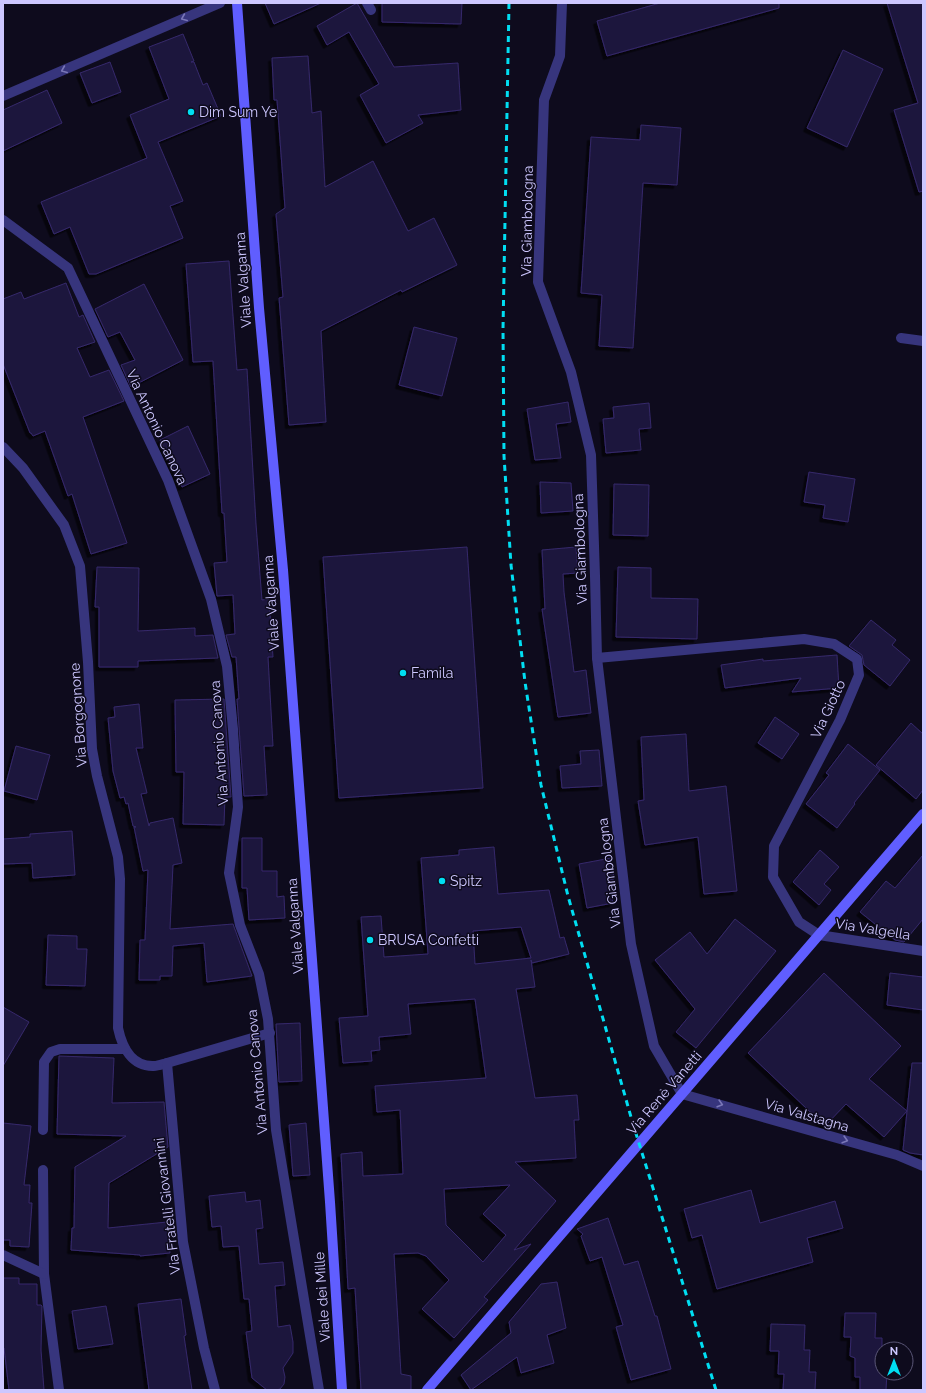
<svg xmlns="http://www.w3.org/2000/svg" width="926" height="1393" viewBox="0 0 926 1393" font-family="Raleway,sans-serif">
	<defs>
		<filter id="shadow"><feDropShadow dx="-3.5" dy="3.5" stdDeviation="0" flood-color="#0009"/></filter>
	</defs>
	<rect width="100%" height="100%" fill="#0e0b1d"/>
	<g fill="#1f173e" stroke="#35296b" fill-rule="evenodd" filter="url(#shadow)">
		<path d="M 265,3 L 321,3 L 274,24 Z"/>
		<path d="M 357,3 L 394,67 L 458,63 L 461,110 L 418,115 L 423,123 L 386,143 L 360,95 L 379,84 L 349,32 L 327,45 L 317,26 Z"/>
		<path d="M 382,3 L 462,3 L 461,24 L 382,22 Z"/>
		<path d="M 660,3 L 779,3 L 779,8 L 607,56 L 597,21 Z"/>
		<path d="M 887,3 L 923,3 L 923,191 L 919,192 L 894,110 L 918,103 Z"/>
		<path d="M 183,34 L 194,61 L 191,62 L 194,62 L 203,85 L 207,83 L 221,116 L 158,142 L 183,201 L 170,206 L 183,238 L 96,274 L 89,274 L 70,227 L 54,234 L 41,202 L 147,158 L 130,115 L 169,99 L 149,47 Z"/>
		<path d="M 843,50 L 883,69 L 847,147 L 807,128 Z"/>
		<path d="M 308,56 L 312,113 L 321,111 L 325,187 L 373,161 L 408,231 L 434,218 L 457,265 L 402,292 L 401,290 L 321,331 L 326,422 L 289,425 L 279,298 L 283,297 L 276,214 L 285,208 L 277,100 L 274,100 L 272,58 Z"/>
		<path d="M 110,62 L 121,92 L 92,103 L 80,73 Z"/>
		<path d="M 47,90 L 62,123 L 3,151 L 3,110 Z"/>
		<path d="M 641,125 L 681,128 L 677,185 L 643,183 L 633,348 L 599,346 L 602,295 L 581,293 L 591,137 L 640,140 Z"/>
		<path d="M 229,261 L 237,370 L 247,369 L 256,524 L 262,600 L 269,599 L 273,657 L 268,657 L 273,746 L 264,746 L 267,795 L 244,796 L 237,699 L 239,699 L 236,657 L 232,657 L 226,635 L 235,634 L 233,595 L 217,596 L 214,563 L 227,562 L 224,513 L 222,513 L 213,361 L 193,362 L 186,264 Z"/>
		<path d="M 66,283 L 79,317 L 83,315 L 95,342 L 77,348 L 90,377 L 109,370 L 124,401 L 83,417 L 127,543 L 91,554 L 72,494 L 68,496 L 45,431 L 33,436 L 31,433 L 30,433 L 3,364 L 3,299 L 21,292 L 24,299 Z"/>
		<path d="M 144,284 L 183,360 L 131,387 L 121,365 L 135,360 L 120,332 L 108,337 L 95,309 Z"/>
		<path d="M 414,327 L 457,338 L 442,396 L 399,385 Z"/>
		<path d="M 568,402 L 571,422 L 556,424 L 561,458 L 535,460 L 527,409 Z"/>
		<path d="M 649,403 L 651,428 L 639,429 L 641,450 L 606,453 L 603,419 L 614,418 L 613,407 Z"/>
		<path d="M 188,426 L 210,474 L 182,487 L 160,440 Z"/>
		<path d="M 809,472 L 855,479 L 848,522 L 823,518 L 825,505 L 804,502 Z"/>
		<path d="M 540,482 L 571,483 L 573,511 L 541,513 Z"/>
		<path d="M 614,484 L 649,485 L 648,536 L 613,535 Z"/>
		<path d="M 467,547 L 483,788 L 339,798 L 323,557 Z"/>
		<path d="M 576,547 L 578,573 L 563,574 L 564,592 L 574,672 L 586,670 L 591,713 L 558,717 L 542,609 L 545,609 L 542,550 Z"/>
		<path d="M 97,567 L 139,568 L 138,631 L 195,628 L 195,636 L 213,635 L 218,658 L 138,661 L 138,667 L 99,667 L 99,607 L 95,607 Z"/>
		<path d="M 618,567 L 651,568 L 651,598 L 698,599 L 697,639 L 616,637 Z"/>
		<path d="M 871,620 L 896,640 L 892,645 L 910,660 L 890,686 L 864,665 L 862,655 L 849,646 Z"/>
		<path d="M 837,655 L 839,688 L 792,692 L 801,678 L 725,688 L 721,665 L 763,659 L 763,661 Z"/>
		<path d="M 224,699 L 231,797 L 225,797 L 224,825 L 183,824 L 184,772 L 176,772 L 175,700 Z"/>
		<path d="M 139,704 L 143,748 L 136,748 L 147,793 L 141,794 L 149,826 L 150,823 L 173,818 L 182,863 L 173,865 L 170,929 L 233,924 L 252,976 L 207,982 L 204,943 L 173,946 L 172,976 L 160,976 L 160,980 L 139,980 L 140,940 L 145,940 L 148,870 L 143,871 L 134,827 L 136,827 L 133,826 L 128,803 L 126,804 L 124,797 L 120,798 L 113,771 L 108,718 L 115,717 L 114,707 Z"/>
		<path d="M 775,717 L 799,734 L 782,759 L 758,743 Z"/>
		<path d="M 911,723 L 923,734 L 923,790 L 916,799 L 876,765 Z"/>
		<path d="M 686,734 L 689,791 L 726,786 L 737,891 L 704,894 L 698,837 L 645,845 L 638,801 L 644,800 L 641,737 Z"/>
		<path d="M 848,744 L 880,770 L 854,803 L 855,804 L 837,828 L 806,804 L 829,775 L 826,773 Z"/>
		<path d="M 16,746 L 50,755 L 37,800 L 4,791 Z"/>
		<path d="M 599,750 L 602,786 L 562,788 L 560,766 L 581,764 L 580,751 Z"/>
		<path d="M 72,831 L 75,875 L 33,878 L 32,863 L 3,864 L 3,839 L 30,837 L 30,834 Z"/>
		<path d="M 242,838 L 262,838 L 262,871 L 277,871 L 277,897 L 284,896 L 285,918 L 249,920 L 247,888 L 242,888 Z"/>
		<path d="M 494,847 L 498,894 L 549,890 L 560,938 L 564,937 L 569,954 L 532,963 L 531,960 L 535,987 L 516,989 L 535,1098 L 577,1095 L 579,1120 L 574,1120 L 576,1158 L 515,1162 L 556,1201 L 514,1250 L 531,1244 L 484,1297 L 488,1300 L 454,1338 L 422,1309 L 449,1280 L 426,1256 L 418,1253 L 394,1254 L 401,1374 L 411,1376 L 411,1390 L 361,1390 L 355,1288 L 348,1289 L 341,1154 L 362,1152 L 363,1176 L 403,1174 L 400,1110 L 377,1112 L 375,1086 L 486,1078 L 475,999 L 408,1004 L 411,1034 L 379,1037 L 380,1050 L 371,1051 L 372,1061 L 343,1063 L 339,1018 L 368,1016 L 361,917 L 381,916 L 384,957 L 428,954 L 421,858 L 459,855 L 459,850 ZM 521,927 L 531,958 L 475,964 L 473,931 ZM 510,1185 L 483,1214 L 506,1235 L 483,1262 L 446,1225 L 444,1189 Z"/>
		<path d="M 820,850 L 839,867 L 824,884 L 831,890 L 819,905 L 793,882 Z"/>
		<path d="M 923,855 L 923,919 L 904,942 L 895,940 L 860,912 L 886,881 L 895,888 Z"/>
		<path d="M 611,858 L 614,879 L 609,880 L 613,903 L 587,908 L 579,864 Z"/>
		<path d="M 735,919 L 776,951 L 696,1048 L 676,1032 L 695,1009 L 655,960 L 690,932 L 707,954 Z"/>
		<path d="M 48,935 L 77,936 L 77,949 L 87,949 L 85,986 L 46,985 Z"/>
		<path d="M 824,973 L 901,1046 L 869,1079 L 907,1111 L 884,1137 L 846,1104 L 825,1126 L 748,1053 Z"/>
		<path d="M 890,973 L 923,977 L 923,1010 L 887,1005 Z"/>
		<path d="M 3,1007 L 29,1022 L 3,1066 Z"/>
		<path d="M 300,1023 L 302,1081 L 279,1082 L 276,1024 Z"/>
		<path d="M 59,1056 L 114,1058 L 112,1103 L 164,1102 L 168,1147 L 109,1183 L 108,1228 L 167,1222 L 170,1253 L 140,1256 L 140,1255 L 71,1250 L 72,1228 L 74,1228 L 75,1167 L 126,1136 L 57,1134 Z"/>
		<path d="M 912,1063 L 923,1063 L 923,1155 L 910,1153 L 903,1150 Z"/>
		<path d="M 3,1123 L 31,1126 L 24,1185 L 30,1185 L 29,1203 L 32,1203 L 29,1247 L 10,1246 L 10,1240 L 3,1240 Z"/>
		<path d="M 306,1123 L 310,1175 L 293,1176 L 289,1125 Z"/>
		<path d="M 751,1190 L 760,1223 L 835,1201 L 843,1228 L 807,1238 L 813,1262 L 717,1289 L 702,1235 L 692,1238 L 684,1209 Z"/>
		<path d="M 245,1192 L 246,1202 L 260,1200 L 263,1228 L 256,1229 L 259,1264 L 283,1262 L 285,1285 L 275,1286 L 278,1327 L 290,1325 L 293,1342 L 293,1353 L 283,1368 L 285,1377 L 284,1384 L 280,1389 L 276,1390 L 267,1390 L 252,1378 L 246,1332 L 252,1331 L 249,1299 L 244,1299 L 239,1246 L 223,1247 L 221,1226 L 212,1227 L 209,1196 Z"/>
		<path d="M 608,1218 L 624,1265 L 638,1261 L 655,1316 L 657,1316 L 671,1369 L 631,1380 L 616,1327 L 623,1325 L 602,1257 L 590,1261 L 581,1236 L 583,1234 L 577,1229 Z"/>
		<path d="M 3,1278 L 19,1278 L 19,1284 L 37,1284 L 37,1305 L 41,1305 L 42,1306 L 41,1350 L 44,1390 L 9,1390 L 4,1348 L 3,1348 Z"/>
		<path d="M 557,1282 L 566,1328 L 547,1335 L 554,1363 L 521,1373 L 517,1357 L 471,1390 L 461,1375 L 511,1333 L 509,1322 L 541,1284 Z"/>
		<path d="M 181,1299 L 186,1335 L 184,1336 L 192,1390 L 149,1390 L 138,1304 Z"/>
		<path d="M 106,1306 L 113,1344 L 78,1349 L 72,1311 Z"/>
		<path d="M 845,1313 L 876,1313 L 875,1338 L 882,1338 L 882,1373 L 887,1373 L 886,1390 L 860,1390 L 860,1377 L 855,1377 L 855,1358 L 850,1356 L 851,1337 L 844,1337 Z"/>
		<path d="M 771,1324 L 805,1325 L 804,1350 L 810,1350 L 809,1372 L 816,1372 L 815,1390 L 783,1390 L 784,1374 L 778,1374 L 779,1351 L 770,1351 Z"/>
	</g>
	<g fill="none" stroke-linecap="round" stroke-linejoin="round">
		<g stroke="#37357d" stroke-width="10">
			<path d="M 367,3 L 371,10"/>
			<path d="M 562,3 L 560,56 L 544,100 L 538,282 L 571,372 L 591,455 L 595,576 L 597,658 L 631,944 L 654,1046 L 682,1094 L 897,1155 L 923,1166"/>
			<path d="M 3,96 L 220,3"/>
			<path d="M 3,220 L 68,268 L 168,480 L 211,599 L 227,666 L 233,729 L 238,807 L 229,873 L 240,925 L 259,974 L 268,1019 L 276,1130 L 319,1390"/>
			<path d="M 901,338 L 923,341"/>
			<path d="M 3,447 L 23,468 L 64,525 L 80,566 L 88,662 L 92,749 L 97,776 L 118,857 L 120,879 L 118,1028 C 122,1047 132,1067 154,1066 C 158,1066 163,1064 167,1063 L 270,1033"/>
			<path d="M 597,658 L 804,639 L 834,644 L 857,659 L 859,675 L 840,720 L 774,846 L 773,877 L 799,922 L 819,935 L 923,951"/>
			<path d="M 167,1063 L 183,1242 L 204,1348 L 215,1390"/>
			<path d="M 43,1130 L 44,1062 L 51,1052 L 60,1049 L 125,1049"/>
			<path d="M 43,1170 L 44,1274 L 59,1390"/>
			<path d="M 3,1255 L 44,1274"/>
		</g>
		<g stroke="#605eff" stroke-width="10">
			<path d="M 237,3 L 259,308 L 283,570 L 330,1202 L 342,1390"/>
			<path d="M 427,1390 L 923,814"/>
		</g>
		<path stroke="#00def2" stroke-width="3" stroke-dasharray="6 5" stroke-linecap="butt" d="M 509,3 L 503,329 L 504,456 L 511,565 L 525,682 L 541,785 L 568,896 L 633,1124 L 716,1390"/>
	</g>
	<defs><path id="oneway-chevron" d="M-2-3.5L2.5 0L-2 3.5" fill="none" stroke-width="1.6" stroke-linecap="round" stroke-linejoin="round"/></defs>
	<g stroke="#7a77b8">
		<use href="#oneway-chevron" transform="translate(184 18) rotate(157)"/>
		<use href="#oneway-chevron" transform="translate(64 70) rotate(157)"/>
		<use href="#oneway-chevron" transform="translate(720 1104) rotate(16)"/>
		<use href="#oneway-chevron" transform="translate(845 1140) rotate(16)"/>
	</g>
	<g fill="#00def2" stroke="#0e0b1d" stroke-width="1.5">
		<circle cx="191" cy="112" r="4"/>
		<circle cx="403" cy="673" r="4"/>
		<circle cx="442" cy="881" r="4"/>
		<circle cx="370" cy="940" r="4"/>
	</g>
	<g text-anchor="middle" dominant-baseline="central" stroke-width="3" stroke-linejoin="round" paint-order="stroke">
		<g font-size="14" fill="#cdc7ff" stroke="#0e0b1d" text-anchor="start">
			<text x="199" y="112">Dim Sum Ye</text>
			<text x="411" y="673">Famila</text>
			<text x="450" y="881">Spitz</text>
			<text x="378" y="940">BRUSA Confetti</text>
		</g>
		<g font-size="14" fill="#cdc7ff" stroke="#0e0b1d">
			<text transform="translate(527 221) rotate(-89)">Via Giambologna</text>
			<text transform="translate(243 280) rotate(-94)">Viale Valganna</text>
			<text transform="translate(157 427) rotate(65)">Via Antonio Canova</text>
			<text transform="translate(580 549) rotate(-92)">Via Giambologna</text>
			<text transform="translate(271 603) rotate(-94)">Viale Valganna</text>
			<text transform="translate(828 709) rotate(-65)">Via Giotto</text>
			<text transform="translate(78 715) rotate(-94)">Via Borgognone</text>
			<text transform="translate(219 743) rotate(-94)">Via Antonio Canova</text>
			<text transform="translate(609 873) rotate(-97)">Via Giambologna</text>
			<text transform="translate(295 926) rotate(-94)">Viale Valganna</text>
			<text transform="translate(873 929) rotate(9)">Via Valgella</text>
			<text transform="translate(257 1072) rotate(-95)">Via Antonio Canova</text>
			<text transform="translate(664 1093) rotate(-49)">Via Renè Vanetti</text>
			<text transform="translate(807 1115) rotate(16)">Via Valstagna</text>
			<text transform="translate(167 1206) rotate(-97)">Via Fratelli Giovannini</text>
			<text transform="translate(322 1297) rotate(-94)">Viale dei Mille</text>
		</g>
	</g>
	<rect width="926" height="1393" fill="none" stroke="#cdc7ff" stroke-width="8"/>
	<g transform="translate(894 1361)"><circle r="19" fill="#0e0b1d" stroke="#5a5677"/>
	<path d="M0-3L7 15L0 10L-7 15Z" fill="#00def2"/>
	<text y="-6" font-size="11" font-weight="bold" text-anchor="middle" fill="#cdc7ff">N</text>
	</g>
</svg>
